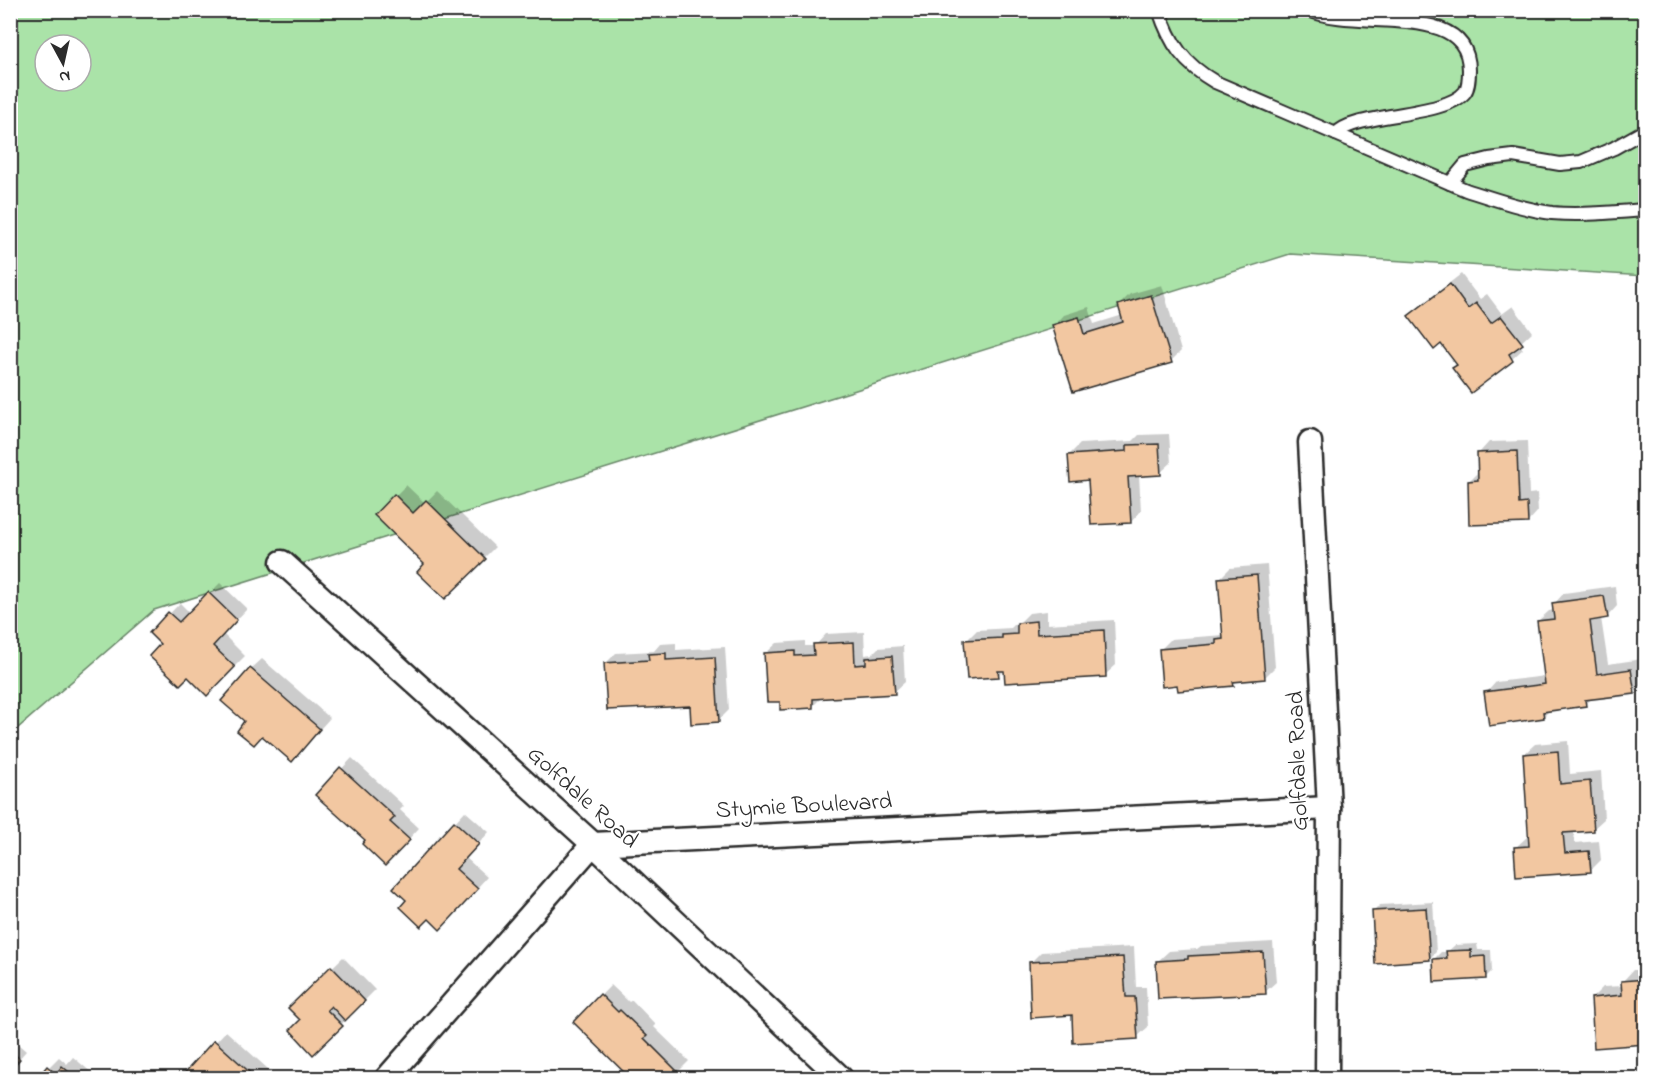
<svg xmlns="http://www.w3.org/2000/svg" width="1656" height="1089" viewBox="0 0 1656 1089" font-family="'Indie Flower',sans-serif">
	<rect width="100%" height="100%" fill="#fff"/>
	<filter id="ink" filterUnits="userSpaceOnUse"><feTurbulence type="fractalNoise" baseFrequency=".0167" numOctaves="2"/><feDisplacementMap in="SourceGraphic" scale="12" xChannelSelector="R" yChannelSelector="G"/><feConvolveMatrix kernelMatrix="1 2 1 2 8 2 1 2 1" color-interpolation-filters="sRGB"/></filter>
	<g filter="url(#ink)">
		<path fill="#aae3a8" stroke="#6a876a" stroke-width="1.5" fill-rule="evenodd" d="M 11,11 L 1645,11 L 1645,276 L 1290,254 L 154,610 L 11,734 ZM 45,45 L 81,45 L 81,81 L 45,81 Z"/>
		<g fill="#0003">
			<path d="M 1461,274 L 1480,299 L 1487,294 L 1502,314 L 1513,306 L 1532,332 L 1519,344 L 1523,349 L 1512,359 L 1458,364 L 1442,342 L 1410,316 L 1421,305 Z"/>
			<path d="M 1162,285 L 1181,351 L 1171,361 L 1054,326 L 1064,315 L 1089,307 L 1094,324 L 1123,315 L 1119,305 L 1130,294 Z"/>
			<path d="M 1169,434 L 1171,463 L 1160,473 L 1139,475 L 1141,511 L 1131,522 L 1089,479 L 1069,455 L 1080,444 L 1133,441 L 1139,435 Z"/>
			<path d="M 1527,441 L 1529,494 L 1537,493 L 1538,511 L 1528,522 L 1469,481 L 1479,471 L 1479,453 L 1489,442 Z"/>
			<path d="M 406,485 L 425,503 L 437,491 L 495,547 L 445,597 L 427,564 L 376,515 Z"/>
			<path d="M 1267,565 L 1275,667 L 1265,677 L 1238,680 L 1233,685 L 1161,649 L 1171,639 L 1224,635 L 1219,579 L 1230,568 Z"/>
			<path d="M 220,583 L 247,609 L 223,634 L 245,656 L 207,694 L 151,633 L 180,603 L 190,613 Z"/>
			<path d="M 1615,586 L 1617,606 L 1607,617 L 1601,618 L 1608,664 L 1642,659 L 1645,682 L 1634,692 L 1592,698 L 1585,705 L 1550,710 L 1543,717 L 1486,693 L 1496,682 L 1546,676 L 1538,621 L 1549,611 L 1554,610 L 1554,604 L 1564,593 Z"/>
			<path d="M 1047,611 L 1047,624 L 1114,620 L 1116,665 L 1105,675 L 1006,668 L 998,676 L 966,641 L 977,630 L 1011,628 L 1014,625 L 1018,624 L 1029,613 Z"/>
			<path d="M 864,632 L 865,655 L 872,654 L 878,648 L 903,646 L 905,682 L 894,692 L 822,697 L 813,706 L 781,700 L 766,653 L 777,643 L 805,641 L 805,646 L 815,646 L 826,634 Z"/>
			<path d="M 676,643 L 676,650 L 725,647 L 729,710 L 718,721 L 691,704 L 605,664 L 616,653 L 654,651 L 660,644 Z"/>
			<path d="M 262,659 L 330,718 L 302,749 L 247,721 L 251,669 Z"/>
			<path d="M 1568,741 L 1570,774 L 1601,771 L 1604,819 L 1593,829 L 1574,831 L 1575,843 L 1599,841 L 1601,860 L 1590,871 L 1516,847 L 1527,837 L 1530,836 L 1524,754 L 1535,744 Z"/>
			<path d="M 352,758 L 404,806 L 400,810 L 419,828 L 396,853 L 368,840 L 317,795 Z"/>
			<path d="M 465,811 L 489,832 L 466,858 L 487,877 L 451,917 L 429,917 L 395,887 Z"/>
			<path d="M 1433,902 L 1436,952 L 1429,959 L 1373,912 L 1380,905 Z"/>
			<path d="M 1273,942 L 1276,982 L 1265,992 L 1158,961 L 1169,951 L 1197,949 L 1201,946 Z"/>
			<path d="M 1477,944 L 1478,950 L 1491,950 L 1492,971 L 1485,978 L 1434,959 L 1441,952 L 1447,952 L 1455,945 Z"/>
			<path d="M 1134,947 L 1136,987 L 1146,987 L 1148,1027 L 1137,1037 L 1073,1014 L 1030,963 L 1041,952 Z"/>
			<path d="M 343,957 L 375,990 L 313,1053 L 302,1020 L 290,1008 Z"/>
			<path d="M 1633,970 L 1646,970 L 1646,1043 L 1592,998 L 1603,987 L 1623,986 L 1623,981 Z"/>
			<path d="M 611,985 L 629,1002 L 632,1000 L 656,1025 L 654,1027 L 689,1061 L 672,1078 L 662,1078 L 657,1074 L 652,1078 L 632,1078 L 575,1022 Z"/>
			<path d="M 226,1031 L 278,1078 L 182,1078 Z"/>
			<path d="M 10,1037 L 26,1051 L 10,1069 Z"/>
			<path d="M 59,1057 L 67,1064 L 73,1057 L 92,1073 L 88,1078 L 38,1078 Z"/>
		</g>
		<g fill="#f2c7a1" stroke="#2b2b2b" stroke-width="1.5">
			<path d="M 1450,284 L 1468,309 L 1476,303 L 1491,323 L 1501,316 L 1523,344 L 1509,354 L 1513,361 L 1471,393 L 1452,368 L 1457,365 L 1441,344 L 1434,350 L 1408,316 Z"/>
			<path d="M 1151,295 L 1172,363 L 1073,392 L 1052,325 L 1079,317 L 1084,334 L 1123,322 L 1118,305 Z"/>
			<path d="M 1159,444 L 1161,475 L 1128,477 L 1131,523 L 1091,525 L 1088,480 L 1070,482 L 1068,455 L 1127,451 L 1127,445 Z"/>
			<path d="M 1517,451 L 1519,504 L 1527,503 L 1528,523 L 1469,525 L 1468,481 L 1478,480 L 1477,453 Z"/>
			<path d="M 394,494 L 413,513 L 426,500 L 486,559 L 445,599 L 417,572 L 424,564 L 374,515 Z"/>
			<path d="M 1257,575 L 1265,679 L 1233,682 L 1234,686 L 1178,691 L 1177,685 L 1162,687 L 1159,649 L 1216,644 L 1216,640 L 1223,639 L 1218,578 Z"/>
			<path d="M 208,592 L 237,620 L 213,646 L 235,667 L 207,696 L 188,677 L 180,685 L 149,656 L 160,644 L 149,633 L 168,612 L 179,622 Z"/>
			<path d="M 1604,596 L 1608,618 L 1590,621 L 1597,674 L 1631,669 L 1635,694 L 1585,700 L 1586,706 L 1543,712 L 1544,718 L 1489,726 L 1484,692 L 1545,684 L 1537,621 L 1554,619 L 1552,603 Z"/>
			<path d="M 1036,621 L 1037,634 L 1104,630 L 1106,677 L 1005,683 L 1004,671 L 998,671 L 999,677 L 967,679 L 964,640 L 1002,638 L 1002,635 L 1017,634 L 1017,623 Z"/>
			<path d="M 854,642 L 855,665 L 866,664 L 866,658 L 892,656 L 895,694 L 813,699 L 813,708 L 780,710 L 780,702 L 767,702 L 764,653 L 795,651 L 795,656 L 814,655 L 813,644 Z"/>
			<path d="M 666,653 L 666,660 L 715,657 L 719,722 L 691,724 L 690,706 L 607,710 L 604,663 L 649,660 L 648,654 Z"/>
			<path d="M 250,668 L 320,729 L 292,762 L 262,736 L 254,745 L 237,731 L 244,721 L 221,701 Z"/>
			<path d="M 1558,751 L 1560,784 L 1590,781 L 1594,831 L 1563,833 L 1565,853 L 1589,851 L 1591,872 L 1516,877 L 1514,847 L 1529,846 L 1523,754 Z"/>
			<path d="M 340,767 L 395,817 L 390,822 L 410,840 L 385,866 L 362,844 L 365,840 L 315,795 Z"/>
			<path d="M 454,821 L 479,844 L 456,869 L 478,889 L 440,930 L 429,919 L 421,927 L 400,907 L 406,900 L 393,888 Z"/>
			<path d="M 1426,908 L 1430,960 L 1375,964 L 1372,911 Z"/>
			<path d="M 1471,950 L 1471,957 L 1485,956 L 1486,979 L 1434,982 L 1433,959 L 1447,958 L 1446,951 Z"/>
			<path d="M 1263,952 L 1266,994 L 1158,999 L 1156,961 L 1188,959 L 1188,956 Z"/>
			<path d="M 1123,957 L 1126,997 L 1135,997 L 1138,1039 L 1073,1043 L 1072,1015 L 1031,1018 L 1029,962 Z"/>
			<path d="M 331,966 L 365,1001 L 345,1021 L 331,1006 L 327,1010 L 343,1026 L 313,1055 L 290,1030 L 300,1020 L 288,1008 Z"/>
			<path d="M 1646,979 L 1646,1044 L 1594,1048 L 1591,998 L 1622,995 L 1621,981 Z"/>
			<path d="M 600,994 L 618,1012 L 620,1010 L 647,1036 L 644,1038 L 679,1073 L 674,1078 L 659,1078 L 657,1076 L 654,1078 L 630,1078 L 573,1022 Z"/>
			<path d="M 214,1040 L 256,1078 L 180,1078 Z"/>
			<path d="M 10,1050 L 20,1059 L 10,1070 Z"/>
			<path d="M 47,1066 L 56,1074 L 62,1066 L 76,1078 L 37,1078 Z"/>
		</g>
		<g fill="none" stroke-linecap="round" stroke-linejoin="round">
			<g stroke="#2b2b2b" stroke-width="16">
				<g id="lane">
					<path d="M 1159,10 C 1170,44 1184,64 1215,82 L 1466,190 C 1494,199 1523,209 1552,213 C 1583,216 1615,212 1646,210"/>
					<path d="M 1309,10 C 1358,32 1469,0 1469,70 C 1469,77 1469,86 1465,92 C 1446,117 1352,113 1336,134"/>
					<path d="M 1450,183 L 1465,165 L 1489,159 L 1513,156 L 1560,164 L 1581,162 L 1614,148 L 1646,130"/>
				</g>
			</g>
			<g stroke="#2b2b2b" stroke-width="27">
				<g id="street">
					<path d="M 1310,442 L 1329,808 L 1327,1078"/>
					<path d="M 282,562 L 593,844 L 841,1078"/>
					<path d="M 387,1078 L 593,844 L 1329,808"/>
				</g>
			</g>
			<use href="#lane" stroke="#fff" stroke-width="12"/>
			<use href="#street" stroke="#fff" stroke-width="22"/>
		</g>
	</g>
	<g text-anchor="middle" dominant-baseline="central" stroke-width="4.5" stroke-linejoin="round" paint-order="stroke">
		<g font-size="24" fill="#2b2b2b" stroke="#fff">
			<text transform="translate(1299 761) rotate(-92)">Golfdale Road</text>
			<text transform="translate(582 798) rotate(42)">Golfdale Road</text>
			<text transform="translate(804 807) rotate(-3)">Stymie Boulevard</text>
		</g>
	</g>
	<rect width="1656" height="1089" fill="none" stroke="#fff" stroke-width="36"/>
	<rect x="18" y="18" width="1620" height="1053" fill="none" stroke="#2b2b2b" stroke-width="2" filter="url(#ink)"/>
	<g transform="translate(63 63) rotate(172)"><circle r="28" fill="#ffffff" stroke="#aaaaaa" stroke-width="1.5"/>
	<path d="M0-4.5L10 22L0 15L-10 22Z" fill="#2b2b2b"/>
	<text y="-9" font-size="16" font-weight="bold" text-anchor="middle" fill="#2b2b2b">N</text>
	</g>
</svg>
